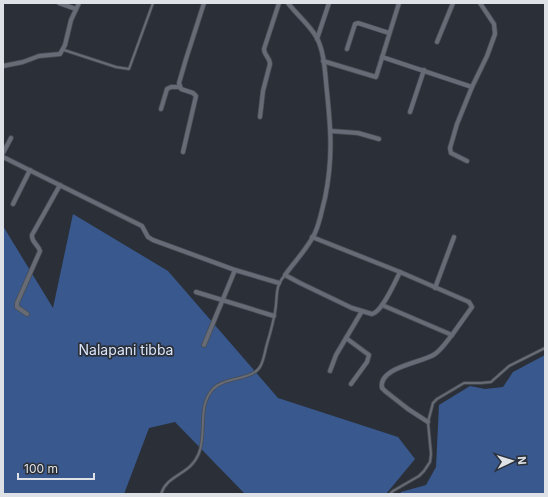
<svg xmlns="http://www.w3.org/2000/svg" width="548" height="497" viewBox="0 0 548 497" font-family="Inter,sans-serif">
	<rect width="100%" height="100%" fill="#2b3038"/>
	<g fill="#39588d">
		<path d="M 73,214 L 168,271 L 278,398 L 398,437 L 415,459 L 386,494 L 245,494 L 175,422 L 149,428 L 124,494 L 3,494 L 3,226 L 53,308 Z"/>
		<path d="M 545,355 L 545,494 L 400,494 L 401,492 L 426,485 L 436,467 L 439,405 L 470,386 L 485,389 L 503,387 L 513,372 Z"/>
	</g>
	<g fill="none" stroke-linecap="round" stroke-linejoin="round">
		<g stroke="#484d53" stroke-width="3.5">
			<g id="service">
				<path d="M 64,50 L 116,67 L 129,69 L 153,3"/>
				<path d="M 161,494 C 168,473 190,476 199,453 C 207,432 197,406 213,389 C 225,376 254,381 261,365 C 264,359 265,351 267,344 C 270,334 273,323 275,312 C 278,297 274,287 285,275"/>
				<path d="M 390,494 L 393,491 L 419,476 L 424,471 L 430,462 L 431,454 L 428,422 L 433,403 L 437,399 L 464,383 L 481,383 L 491,382 L 509,366 L 545,348"/>
			</g>
		</g>
		<g stroke="#484d53" stroke-width="5.5">
			<g id="minor">
				<path d="M 59,3 L 76,9"/>
				<path d="M 288,3 C 297,15 310,25 317,38 C 325,54 325,75 327,92 C 331,131 333,159 325,198 C 322,209 320,222 315,233 C 308,248 295,261 285,275 L 300,283 L 352,308 L 372,314 C 382,312 395,282 400,272"/>
				<path d="M 317,39 L 329,3"/>
				<path d="M 437,42 L 453,3"/>
				<path d="M 347,49 L 355,24 L 358,23 L 389,33"/>
				<path d="M 382,57 L 472,87"/>
				<path d="M 323,61 L 376,77 L 399,3"/>
				<path d="M 3,66 L 23,62 L 39,56 L 60,54 L 65,45 L 71,20 L 79,3"/>
				<path d="M 161,109 L 167,89 L 171,87 L 180,87"/>
				<path d="M 410,112 L 424,70"/>
				<path d="M 260,117 L 263,91 L 270,64 C 270,58 264,55 264,49 L 279,3"/>
				<path d="M 331,131 L 358,133 L 379,139"/>
				<path d="M 183,152 L 196,96 L 193,93 L 181,89 L 179,83 L 186,59 L 204,3"/>
				<path d="M 3,153 L 11,138"/>
				<path d="M 3,157 L 142,226 L 148,237 L 153,240 L 235,270"/>
				<path d="M 467,161 L 451,153 L 450,148 L 457,124 L 472,87 L 487,56 L 495,34 L 494,24 L 480,3"/>
				<path d="M 13,204 L 30,170"/>
				<path d="M 312,237 L 400,272 L 469,302 L 472,307 L 452,335 L 382,305"/>
				<path d="M 435,288 L 454,237"/>
				<path d="M 196,292 L 274,316"/>
				<path d="M 27,314 L 17,307 L 17,303 L 40,251 C 38,244 31,242 32,235 L 60,185"/>
				<path d="M 346,338 L 369,355 L 367,362 L 351,384"/>
				<path d="M 204,345 L 235,270 L 279,283"/>
				<path d="M 330,371 L 336,355 L 362,311"/>
				<path d="M 428,422 L 408,409 L 385,391 L 382,388 C 378,367 422,363 435,354 C 442,349 447,341 452,335"/>
			</g>
		</g>
		<use href="#service" stroke="#666b75" stroke-width="2"/>
		<use href="#minor" stroke="#666b75" stroke-width="4"/>
	</g>
	<g text-anchor="middle" dominant-baseline="central" stroke-width="3.5" stroke-linejoin="round" paint-order="stroke">
		<g font-size="14" fill="#d9e5fa" stroke="#2b3038">
			<text x="126" y="349">Nalapani tibba</text>
		</g>
	</g>
	<rect width="548" height="497" fill="none" stroke="#dee2e7" stroke-width="8"/>
	<g transform="translate(512 461) rotate(86)" stroke="#2b3038" stroke-width="3" paint-order="stroke">
	<path d="M0-3L7 15L0 10L-7 15Z" fill="#dee2e7"/>
	<text y="-6" font-size="11" font-weight="bold" text-anchor="middle" fill="#dee2e7">N</text>
	</g>
	<path d="M18 473v6h76v-6" fill="none" stroke="#dee2e7" stroke-width="2"/>
	<text x="24" y="473" font-size="12" fill="#dee2e7" stroke="#2b3038" stroke-width="3" paint-order="stroke">100 m</text>
</svg>
